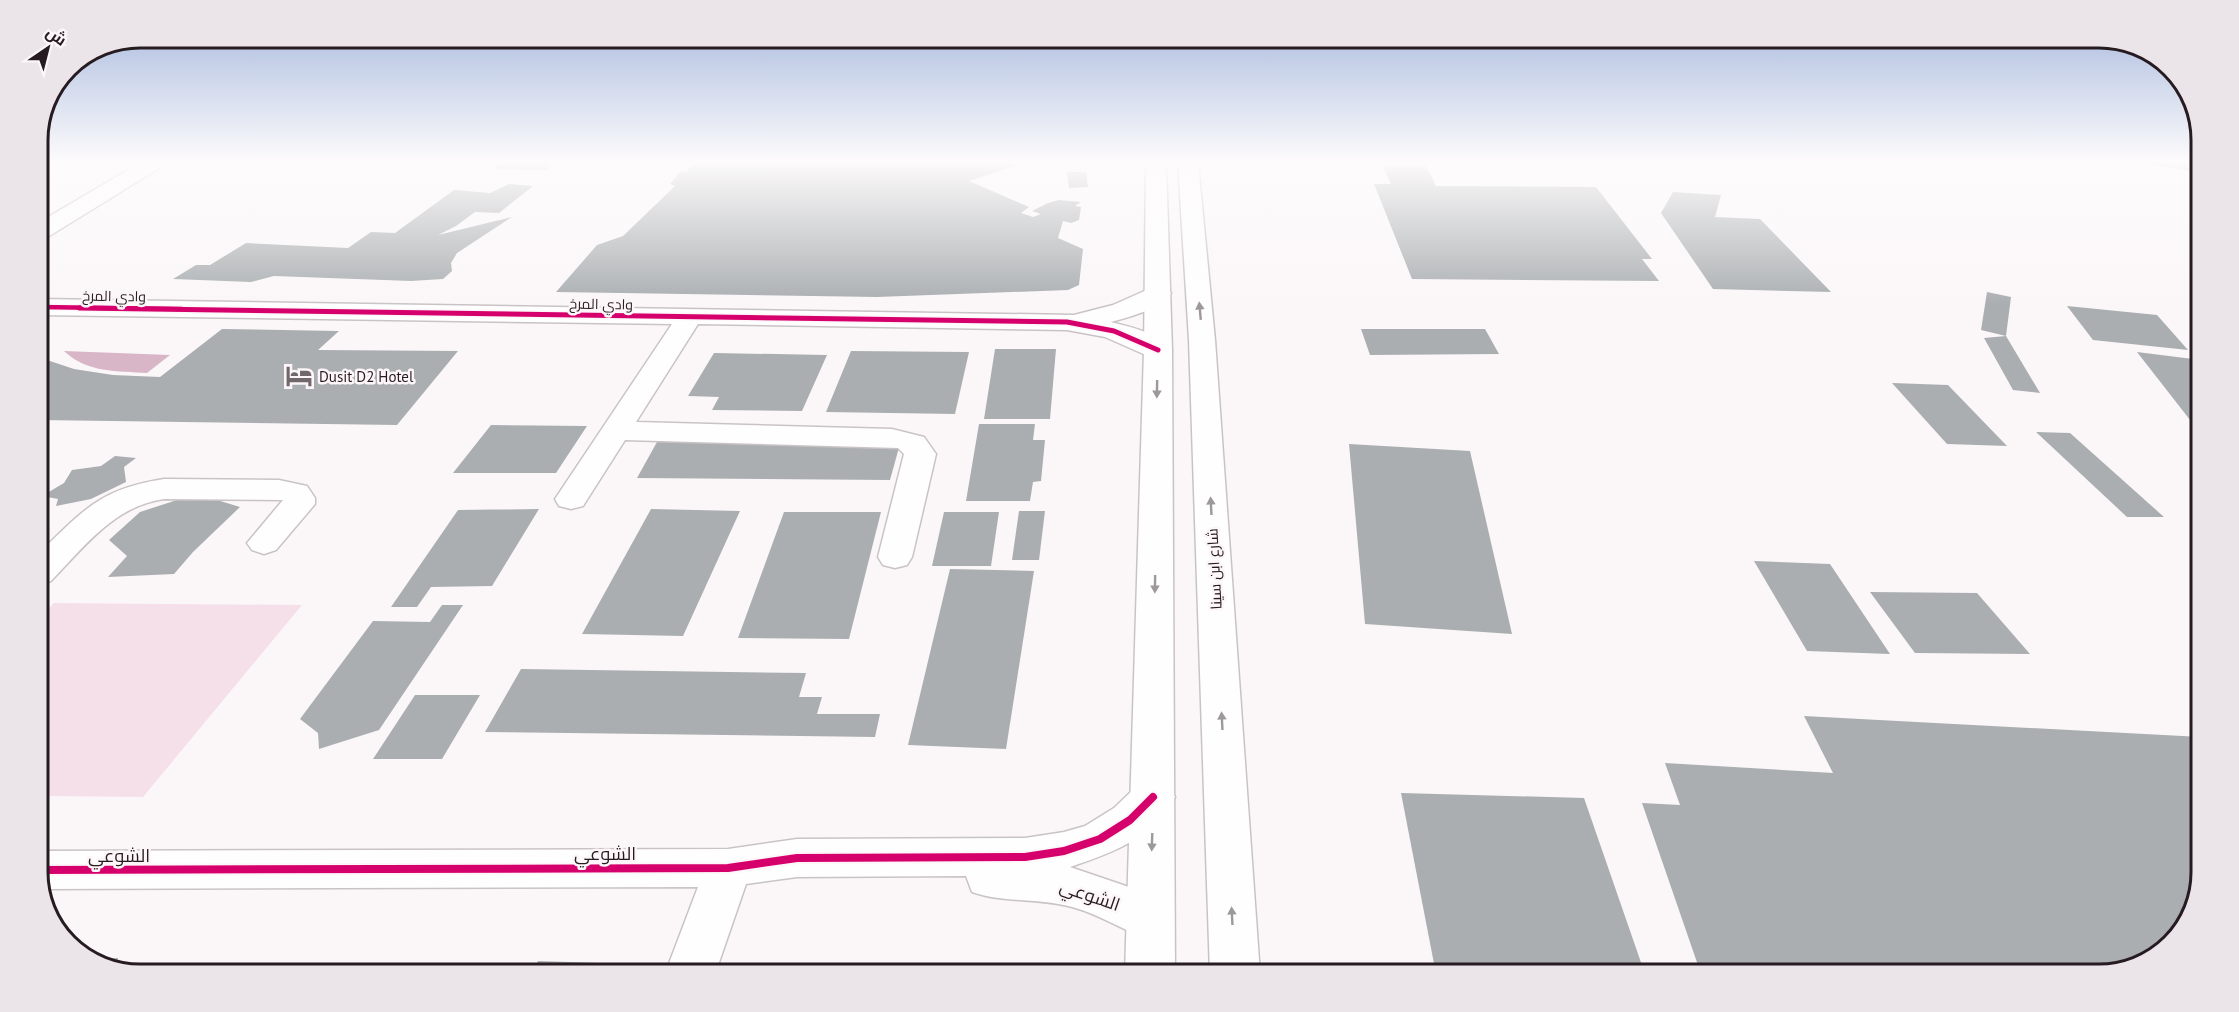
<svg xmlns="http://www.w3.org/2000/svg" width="2239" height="1012" viewBox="0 0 2239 1012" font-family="'PT Sans',Cairo,sans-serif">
	<rect width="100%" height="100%" fill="#fbf7f9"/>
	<path fill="#f5e0ea" d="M 54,603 L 302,605 L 143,797 L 38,796 L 38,618 Z"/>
	<path fill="#d9b6c7" d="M 64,351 L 170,355 L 147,373 C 117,371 87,373 64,351 Z"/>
	<g fill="#aaaeb0">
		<path d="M 500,163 L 554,163 L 547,170 L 493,169 Z"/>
		<path d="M 695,163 L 1024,163 L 969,181 L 1029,207 L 1021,213 L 1033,217 L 1041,214 L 1032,211 L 1048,203 L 1059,200 L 1081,202 L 1075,206 L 1081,207 L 1079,220 L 1071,223 L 1063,221 L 1058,238 L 1083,249 L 1079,285 L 1068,290 L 877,297 L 556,292 L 597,245 L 623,236 L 675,186 L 670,184 L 680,172 L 686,172 Z"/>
		<path d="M 2149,163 L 2201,163 L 2201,173 L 2149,164 Z"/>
		<path d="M 1383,166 L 1426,166 L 1436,186 L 1596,187 L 1652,259 L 1642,259 L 1659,281 L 1412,279 L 1374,184 L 1391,184 Z"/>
		<path d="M 1067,172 L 1086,172 L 1088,187 L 1069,188 Z"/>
		<path d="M 509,184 L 533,186 L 499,213 L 475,212 L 456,226 L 438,235 L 512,217 L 457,253 L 451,263 L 452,271 L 443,279 L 411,281 L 274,276 L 251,282 L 173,279 L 196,265 L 210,265 L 246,243 L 348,248 L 371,232 L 395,233 L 454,190 L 490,193 Z"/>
		<path d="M 1673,192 L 1721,195 L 1715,217 L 1760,219 L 1831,292 L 1713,289 L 1661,213 Z"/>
		<path d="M 1987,292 L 2011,297 L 2006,336 L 1981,330 Z"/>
		<path d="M 2067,306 L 2157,315 L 2188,350 L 2093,340 Z"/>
		<path d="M 222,329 L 339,331 L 318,350 L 458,351 L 397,425 L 38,420 L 38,357 L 74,369 L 113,375 L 160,377 Z"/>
		<path d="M 1361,329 L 1485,329 L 1499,354 L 1370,355 Z"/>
		<path d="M 2006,336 L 2040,393 L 2013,390 L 1984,338 Z"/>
		<path d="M 995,349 L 1056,349 L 1050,419 L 984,419 Z"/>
		<path d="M 851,351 L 969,352 L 955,414 L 826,412 Z"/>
		<path d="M 2137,352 L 2201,360 L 2201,434 Z"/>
		<path d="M 714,353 L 827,355 L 802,411 L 712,410 L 719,397 L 688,396 Z"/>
		<path d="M 1892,383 L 1948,385 L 2007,446 L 1947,444 Z"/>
		<path d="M 979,424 L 1035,424 L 1033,440 L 1045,440 L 1041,481 L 1033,482 L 1030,501 L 966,501 Z"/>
		<path d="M 491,425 L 587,426 L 556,473 L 453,473 Z"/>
		<path d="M 2036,432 L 2070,433 L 2164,517 L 2127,517 Z"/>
		<path d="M 657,442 L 900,444 L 890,480 L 637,478 Z"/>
		<path d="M 1349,444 L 1470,451 L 1512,634 L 1365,624 Z"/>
		<path d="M 115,456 L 136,458 L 124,467 L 126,482 L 91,499 L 56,506 L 58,499 L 42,496 L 64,483 L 72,470 L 101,466 Z"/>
		<path d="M 177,500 L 217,500 L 240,507 L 193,552 L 174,574 L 108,577 L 127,556 L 109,540 L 140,512 Z"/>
		<path d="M 539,509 L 492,586 L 431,587 L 417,607 L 391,607 L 458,510 Z"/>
		<path d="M 651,509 L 740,511 L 683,636 L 582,634 Z"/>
		<path d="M 1019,511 L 1045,511 L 1039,560 L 1012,560 Z"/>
		<path d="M 784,512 L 881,512 L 849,639 L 738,638 Z"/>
		<path d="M 944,512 L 999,512 L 991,566 L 932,566 Z"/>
		<path d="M 1754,561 L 1830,564 L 1890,654 L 1807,651 Z"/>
		<path d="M 950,569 L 1034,571 L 1006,749 L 908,745 Z"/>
		<path d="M 1870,592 L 1977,593 L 2030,654 L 1915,653 Z"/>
		<path d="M 442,605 L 463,605 L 379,730 L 319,749 L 318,733 L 300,719 L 373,621 L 430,622 Z"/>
		<path d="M 521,669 L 806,673 L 799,697 L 822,697 L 817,714 L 880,714 L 875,737 L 485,732 Z"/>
		<path d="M 415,695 L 480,695 L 442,759 L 373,759 Z"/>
		<path d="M 1804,716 L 2201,737 L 2202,872 L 2194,912 L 2156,957 L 2100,974 L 1701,974 L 1642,803 L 1680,805 L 1665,763 L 1833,773 Z"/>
		<path d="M 1401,793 L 1584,798 L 1645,974 L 1436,974 Z"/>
		<path d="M 118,958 L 116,970 L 100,967 L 95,962 L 97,959 Z"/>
		<path d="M 538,961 L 629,964 L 624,974 L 531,974 Z"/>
		<path d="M 509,963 L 504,974 L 413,974 L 414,965 Z"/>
		<path d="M 277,965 L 271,974 L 181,974 L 184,967 Z"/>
		<path d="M 810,965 L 920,973 L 920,974 L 807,974 Z"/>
		<path d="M 296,968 L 386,969 L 383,974 L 295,974 Z"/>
		<path d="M 158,969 L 154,974 L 121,971 L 121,970 Z"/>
	</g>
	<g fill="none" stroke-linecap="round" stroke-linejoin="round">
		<g stroke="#cac3c6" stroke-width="3">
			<g id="minor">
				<path d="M 140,163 L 164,163 L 161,167 L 46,238 L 38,240 L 38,223 Z"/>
				<path d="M 1158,285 L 1167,288 L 1171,293 C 1159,310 1129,317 1111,322 C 1130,327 1160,333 1172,350 L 1168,356 L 1158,358 L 1148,356 L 1105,337 L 1067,330 L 698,324 L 636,422 L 892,429 L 924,437 L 936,454 L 912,557 L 907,565 L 895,568 L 883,565 L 878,557 L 904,454 L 898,448 L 625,440 L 583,506 L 571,509 L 559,506 L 555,499 L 672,324 L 38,315 L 38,299 L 1074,315 L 1113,305 Z"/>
				<path d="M 164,479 L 279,480 L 307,486 L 315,498 L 315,504 L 276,550 L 264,554 L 252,550 L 247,543 L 283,500 L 164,499 C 114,506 84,547 51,581 L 38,584 L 38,554 C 83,511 99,489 164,479 Z"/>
				<path d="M 1153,780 L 1168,785 L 1175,797 C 1152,839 1112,853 1070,867 L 1126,886 L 1166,904 L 1173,919 L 1166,934 L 1149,940 C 1123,930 1099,914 1072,907 C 1039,898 1003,903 972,892 L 966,876 L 797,877 L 746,884 L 715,974 L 665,974 L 698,887 L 41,889 L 38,879 L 38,851 L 728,849 L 797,839 L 1025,838 L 1064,832 L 1085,826 L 1114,808 L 1138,785 Z"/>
			</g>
		</g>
		<g stroke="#cac3c6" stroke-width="3">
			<g id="tertiary">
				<path d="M 1146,163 L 1166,163 L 1172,350 L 1175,974 L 1125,974 L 1144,350 Z"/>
				<path d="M 1178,163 L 1198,163 L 1215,340 L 1260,974 L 1210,974 L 1189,340 Z"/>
			</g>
		</g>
		<use href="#minor" fill="#fefefe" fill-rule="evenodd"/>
		<use href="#tertiary" fill="#fefefe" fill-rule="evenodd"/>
		<g stroke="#fcf6f9" stroke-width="7">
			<path id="cycleway-far2" d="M 38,307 L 182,309"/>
		</g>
		<g stroke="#fcf6f9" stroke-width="8">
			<path id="cycleway-far1" d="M 79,308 L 1067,322 L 1114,331 L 1158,350"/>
		</g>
		<g stroke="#fcf6f9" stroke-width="12">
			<path id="cycleway" d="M 38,870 L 728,868 L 797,858 L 1025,857 L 1064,851 L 1100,839 L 1130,820 L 1153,797"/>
		</g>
		<use href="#cycleway-far2" stroke="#d6006c" stroke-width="4.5"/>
		<use href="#cycleway-far1" stroke="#d6006c" stroke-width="5"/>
		<use href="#cycleway" stroke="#d6006c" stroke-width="8"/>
	</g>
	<defs><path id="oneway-solid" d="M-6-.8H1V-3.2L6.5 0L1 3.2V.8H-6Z" transform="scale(1.5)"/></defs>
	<g fill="#9d989a">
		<use href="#oneway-solid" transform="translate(1200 311) rotate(-95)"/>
		<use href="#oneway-solid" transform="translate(1157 389) rotate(91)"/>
		<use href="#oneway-solid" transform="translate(1211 506) rotate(-93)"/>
		<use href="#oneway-solid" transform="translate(1155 584) rotate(91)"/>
		<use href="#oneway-solid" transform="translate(1222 721) rotate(-93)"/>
		<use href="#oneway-solid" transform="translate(1152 842) rotate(92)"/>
		<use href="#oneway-solid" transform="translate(1232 916) rotate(-93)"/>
	</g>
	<linearGradient id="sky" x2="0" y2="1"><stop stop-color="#a2b5db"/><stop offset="0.53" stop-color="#fdfbfc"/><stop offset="1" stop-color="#fdfbfc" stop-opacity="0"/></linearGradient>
	<rect width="2239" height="305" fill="url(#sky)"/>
	<defs>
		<g id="hotel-bare" transform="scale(2.07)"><path d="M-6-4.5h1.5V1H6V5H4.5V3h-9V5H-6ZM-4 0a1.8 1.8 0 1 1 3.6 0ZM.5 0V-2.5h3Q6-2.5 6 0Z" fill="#71686c" stroke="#fcf6f9" stroke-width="2.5" paint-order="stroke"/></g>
	</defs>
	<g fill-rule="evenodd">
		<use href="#hotel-bare" x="299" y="376"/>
	</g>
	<g text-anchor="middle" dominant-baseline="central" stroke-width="5" stroke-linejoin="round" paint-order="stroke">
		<g font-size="14" fill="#261b20" stroke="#fcf6f9">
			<text transform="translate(114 296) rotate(1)">وادي المرخ</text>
			<text transform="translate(601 304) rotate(1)">وادي المرخ</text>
		</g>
		<g font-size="15" fill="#261b20" stroke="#fcf6f9" text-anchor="start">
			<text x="319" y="376">Dusit D2 Hotel</text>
		</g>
		<g font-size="15" fill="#261b20" stroke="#fcf6f9">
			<text transform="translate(1214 569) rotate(-93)">شارع ابن سينا</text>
		</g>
		<g font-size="18" fill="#261b20" stroke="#fcf6f9">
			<text x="605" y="853">الشوعي</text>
			<text x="119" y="855">الشوعي</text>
			<text transform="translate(1090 895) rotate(19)">الشوعي</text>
		</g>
	</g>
	<path d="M0 0H2239V1012H0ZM140 48H2099A92 92 0 0 1 2191 140V872A92 92 0 0 1 2099 964H140A92 92 0 0 1 48 872V140A92 92 0 0 1 140 48Z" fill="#ebe4e8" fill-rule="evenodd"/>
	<path fill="none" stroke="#261b20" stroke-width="3" d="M140 48H2099A92 92 0 0 1 2191 140V872A92 92 0 0 1 2099 964H140A92 92 0 0 1 48 872V140A92 92 0 0 1 140 48Z"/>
	<g transform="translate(48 48) rotate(35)" stroke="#fcf6f9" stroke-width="4.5" paint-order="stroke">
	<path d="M0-4.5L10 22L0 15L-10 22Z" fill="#261b20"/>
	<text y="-9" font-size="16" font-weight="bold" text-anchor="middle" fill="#261b20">ش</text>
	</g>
</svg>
